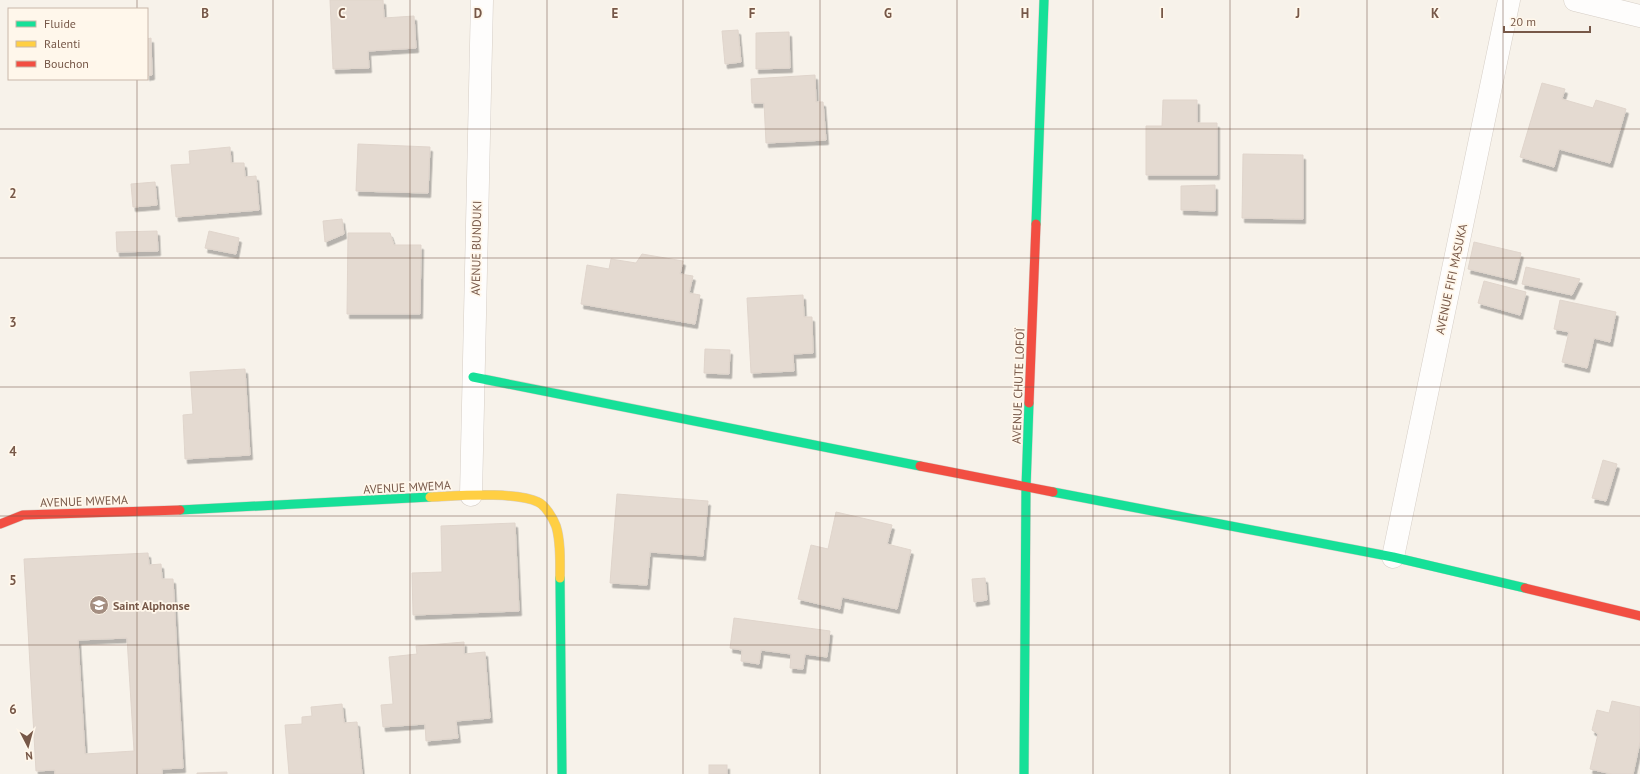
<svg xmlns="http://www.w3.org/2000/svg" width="1640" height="774" viewBox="0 0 1640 774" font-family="'PT Sans',sans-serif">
	<defs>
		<filter id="shadow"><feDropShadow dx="2.5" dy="4.5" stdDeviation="0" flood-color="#0004"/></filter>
	</defs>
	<rect width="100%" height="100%" fill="#f7f2ea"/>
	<g fill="#e4dad1" stroke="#e0d5cc" fill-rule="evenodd" filter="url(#shadow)">
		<path d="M 330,0 L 383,0 L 384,18 L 414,16 L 416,48 L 368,51 L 369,68 L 333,69 Z"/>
		<path d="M 738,30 L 741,62 L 725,64 L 722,31 Z"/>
		<path d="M 789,32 L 790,68 L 756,69 L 756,33 Z"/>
		<path d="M 151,38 L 152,75 L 147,76 L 147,39 Z"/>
		<path d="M 815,75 L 816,102 L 823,102 L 826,140 L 766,143 L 764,103 L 752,103 L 751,79 Z"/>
		<path d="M 1542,83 L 1565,89 L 1562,99 L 1593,108 L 1596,100 L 1626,109 L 1610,163 L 1559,149 L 1554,167 L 1520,157 Z"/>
		<path d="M 1163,100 L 1197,100 L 1197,123 L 1217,123 L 1217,175 L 1146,175 L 1146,126 L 1162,126 Z"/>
		<path d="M 358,144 L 430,147 L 428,193 L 356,191 Z"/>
		<path d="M 230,147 L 231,163 L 244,163 L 245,177 L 256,176 L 259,210 L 176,217 L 171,165 L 190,164 L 189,151 Z"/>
		<path d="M 1243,154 L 1303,155 L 1303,219 L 1242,218 Z"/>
		<path d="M 155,182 L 157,205 L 133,207 L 131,184 Z"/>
		<path d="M 1215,185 L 1215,211 L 1181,210 L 1181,186 Z"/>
		<path d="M 342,219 L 344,234 L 325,242 L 323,221 Z"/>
		<path d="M 157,231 L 158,251 L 117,252 L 116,232 Z"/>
		<path d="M 209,231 L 239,238 L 236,254 L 205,248 Z"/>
		<path d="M 348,233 L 390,233 L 394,245 L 421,245 L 420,314 L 347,314 Z"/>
		<path d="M 1474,242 L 1521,253 L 1514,280 L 1468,269 Z"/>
		<path d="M 642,254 L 683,261 L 680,274 L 693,276 L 689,293 L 700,295 L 695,324 L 581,304 L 587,265 L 609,269 L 611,259 L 636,263 Z"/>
		<path d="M 1526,267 L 1580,279 L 1572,295 L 1522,284 Z"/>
		<path d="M 1484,281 L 1526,292 L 1520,315 L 1478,303 Z"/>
		<path d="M 803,295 L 804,317 L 812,317 L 813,353 L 793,354 L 794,371 L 751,373 L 747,298 Z"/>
		<path d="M 1560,300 L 1616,312 L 1610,342 L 1594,338 L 1587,368 L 1562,362 L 1569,332 L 1554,329 Z"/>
		<path d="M 705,349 L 730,350 L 729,374 L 704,373 Z"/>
		<path d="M 245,369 L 250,455 L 185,459 L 183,415 L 193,414 L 190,372 Z"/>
		<path d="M 1603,460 L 1617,464 L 1606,501 L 1592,498 Z"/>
		<path d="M 617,494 L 708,501 L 703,556 L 650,552 L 647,585 L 610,583 Z"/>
		<path d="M 836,512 L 892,525 L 887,544 L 911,550 L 897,609 L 842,597 L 840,609 L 798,599 L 811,545 L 828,549 Z"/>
		<path d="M 515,523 L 519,611 L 413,615 L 412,573 L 442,572 L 441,526 Z"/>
		<path d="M 148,553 L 149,565 L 161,564 L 162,579 L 173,579 L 183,768 L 162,769 L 162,774 L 55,774 L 55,770 L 36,771 L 24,559 ZM 127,638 L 134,751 L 85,754 L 78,640 Z"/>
		<path d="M 985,578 L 987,600 L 974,602 L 972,579 Z"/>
		<path d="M 734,618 L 830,631 L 827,657 L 805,654 L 803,669 L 790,668 L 791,654 L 761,650 L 759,664 L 741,661 L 742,650 L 730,648 Z"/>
		<path d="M 464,642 L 464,654 L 485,652 L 490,718 L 456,721 L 458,738 L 426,741 L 425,724 L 383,727 L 381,705 L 393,704 L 389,657 L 417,654 L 416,646 Z"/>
		<path d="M 1612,701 L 1640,707 L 1640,742 L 1633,774 L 1612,774 L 1590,769 L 1598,734 L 1592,730 L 1597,710 L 1609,713 Z"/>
		<path d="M 342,704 L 344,723 L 357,722 L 362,774 L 289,774 L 285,725 L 302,724 L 302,717 L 312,716 L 311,707 Z"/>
		<rect x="709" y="765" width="18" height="9"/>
		<path d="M 227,772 L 227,774 L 197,774 L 197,773 Z"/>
	</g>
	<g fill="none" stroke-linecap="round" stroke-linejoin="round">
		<g stroke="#d6cec6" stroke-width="23">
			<g id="street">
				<path d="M 1575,0 L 1640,16"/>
				<path d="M 471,495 L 482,0"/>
				<path d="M 1393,557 L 1509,0"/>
			</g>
		</g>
		<g stroke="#d6cec6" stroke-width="10">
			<g id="fast">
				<path d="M 1036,224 L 1044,0"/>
				<path d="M 473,377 L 920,466"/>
				<path d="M 1053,492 L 1393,557 L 1525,588"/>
				<path d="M 180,510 L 430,497"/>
				<path d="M 560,578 L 562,774"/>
				<path d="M 1024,774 L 1026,487 L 1029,403"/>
			</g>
		</g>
		<g stroke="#d6cec6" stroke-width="10">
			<path id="slow" d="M 430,497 C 455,496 516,491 538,502 C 545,505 553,518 556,526 C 561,542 560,562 560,578"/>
		</g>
		<g stroke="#d6cec6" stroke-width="10">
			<g id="jam">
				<path d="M 1029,403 L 1036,224"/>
				<path d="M 920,466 L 1053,492"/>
				<path d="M 0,524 L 23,515 L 180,510"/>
				<path d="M 1525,588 L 1640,616"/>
			</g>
		</g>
		<use href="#street" stroke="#fefdfc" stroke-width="22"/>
		<use href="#fast" stroke="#16e098" stroke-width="9"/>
		<use href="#slow" stroke="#ffcf43" stroke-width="9"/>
		<use href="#jam" stroke="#f24e42" stroke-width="9"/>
	</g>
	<path fill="none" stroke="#775848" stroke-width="1" stroke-opacity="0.55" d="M 137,0 L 137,9M 273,0 L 273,774M 410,0 L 410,774M 547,0 L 547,774M 683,0 L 683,774M 820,0 L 820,774M 957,0 L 957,774M 1093,0 L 1093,774M 1230,0 L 1230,774M 1367,0 L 1367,774M 1503,0 L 1503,774M 137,79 L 137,774M 0,129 L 1640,129M 0,258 L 1640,258M 0,387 L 1640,387M 0,516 L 1640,516M 0,645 L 1640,645"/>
	<defs>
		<g id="school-disc" transform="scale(1)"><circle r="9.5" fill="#a48e81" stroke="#fff7eb"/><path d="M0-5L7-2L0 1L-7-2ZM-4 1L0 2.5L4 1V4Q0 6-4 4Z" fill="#fff"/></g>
	</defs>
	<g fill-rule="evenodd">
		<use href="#school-disc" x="99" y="605"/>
	</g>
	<g text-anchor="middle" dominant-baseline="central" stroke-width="3.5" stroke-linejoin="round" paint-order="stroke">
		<g font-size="12" fill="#775848" stroke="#fff7eb">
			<text transform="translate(476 248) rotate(-89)">AVENUE BUNDUKI</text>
			<text transform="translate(1451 279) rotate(-78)">AVENUE FIFI MASUKA</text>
			<text transform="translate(1018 386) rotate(-88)">AVENUE CHUTE LOFOÏ</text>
			<text transform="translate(407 487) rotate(-3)">AVENUE MWEMA</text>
			<text transform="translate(84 501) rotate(-2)">AVENUE MWEMA</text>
		</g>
		<g font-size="12" font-weight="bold" fill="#775848" stroke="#fff7eb" text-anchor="start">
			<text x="113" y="605">Saint Alphonse</text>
		</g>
	</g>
	<g font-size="13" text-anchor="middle" font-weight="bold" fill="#775848" stroke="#fff7eb" stroke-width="3.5" stroke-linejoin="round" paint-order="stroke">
		<text x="205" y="18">B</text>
		<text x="342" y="18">C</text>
		<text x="478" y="18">D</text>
		<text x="615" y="18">E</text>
		<text x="752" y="18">F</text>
		<text x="888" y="18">G</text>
		<text x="1025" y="18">H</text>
		<text x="1162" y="18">I</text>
		<text x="1298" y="18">J</text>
		<text x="1435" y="18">K</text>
		<text x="13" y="198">2</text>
		<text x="13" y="327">3</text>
		<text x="13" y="456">4</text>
		<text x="13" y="585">5</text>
		<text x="13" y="714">6</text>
	</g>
	<rect x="8" y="8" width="140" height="72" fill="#fff7eb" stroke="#c9b7aa"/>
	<rect x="16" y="21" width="20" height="6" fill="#16e098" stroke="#c9b7aa"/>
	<text x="44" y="28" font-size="12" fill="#775848">Fluide</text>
	<rect x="16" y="41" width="20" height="6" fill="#ffcf43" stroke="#c9b7aa"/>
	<text x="44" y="48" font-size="12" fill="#775848">Ralenti</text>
	<rect x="16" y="61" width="20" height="6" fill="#f24e42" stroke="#c9b7aa"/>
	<text x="44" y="68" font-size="12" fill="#775848">Bouchon</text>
	<g transform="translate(28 746) rotate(174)" stroke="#fff7eb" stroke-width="3" paint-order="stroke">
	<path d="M0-3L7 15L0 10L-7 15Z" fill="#775848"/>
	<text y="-6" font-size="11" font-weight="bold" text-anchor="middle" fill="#775848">N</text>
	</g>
	<path d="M1504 26v6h86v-6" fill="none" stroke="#775848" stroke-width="2"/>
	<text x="1510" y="26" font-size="12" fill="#775848" stroke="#fff7eb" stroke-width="3" paint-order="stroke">20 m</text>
</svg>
